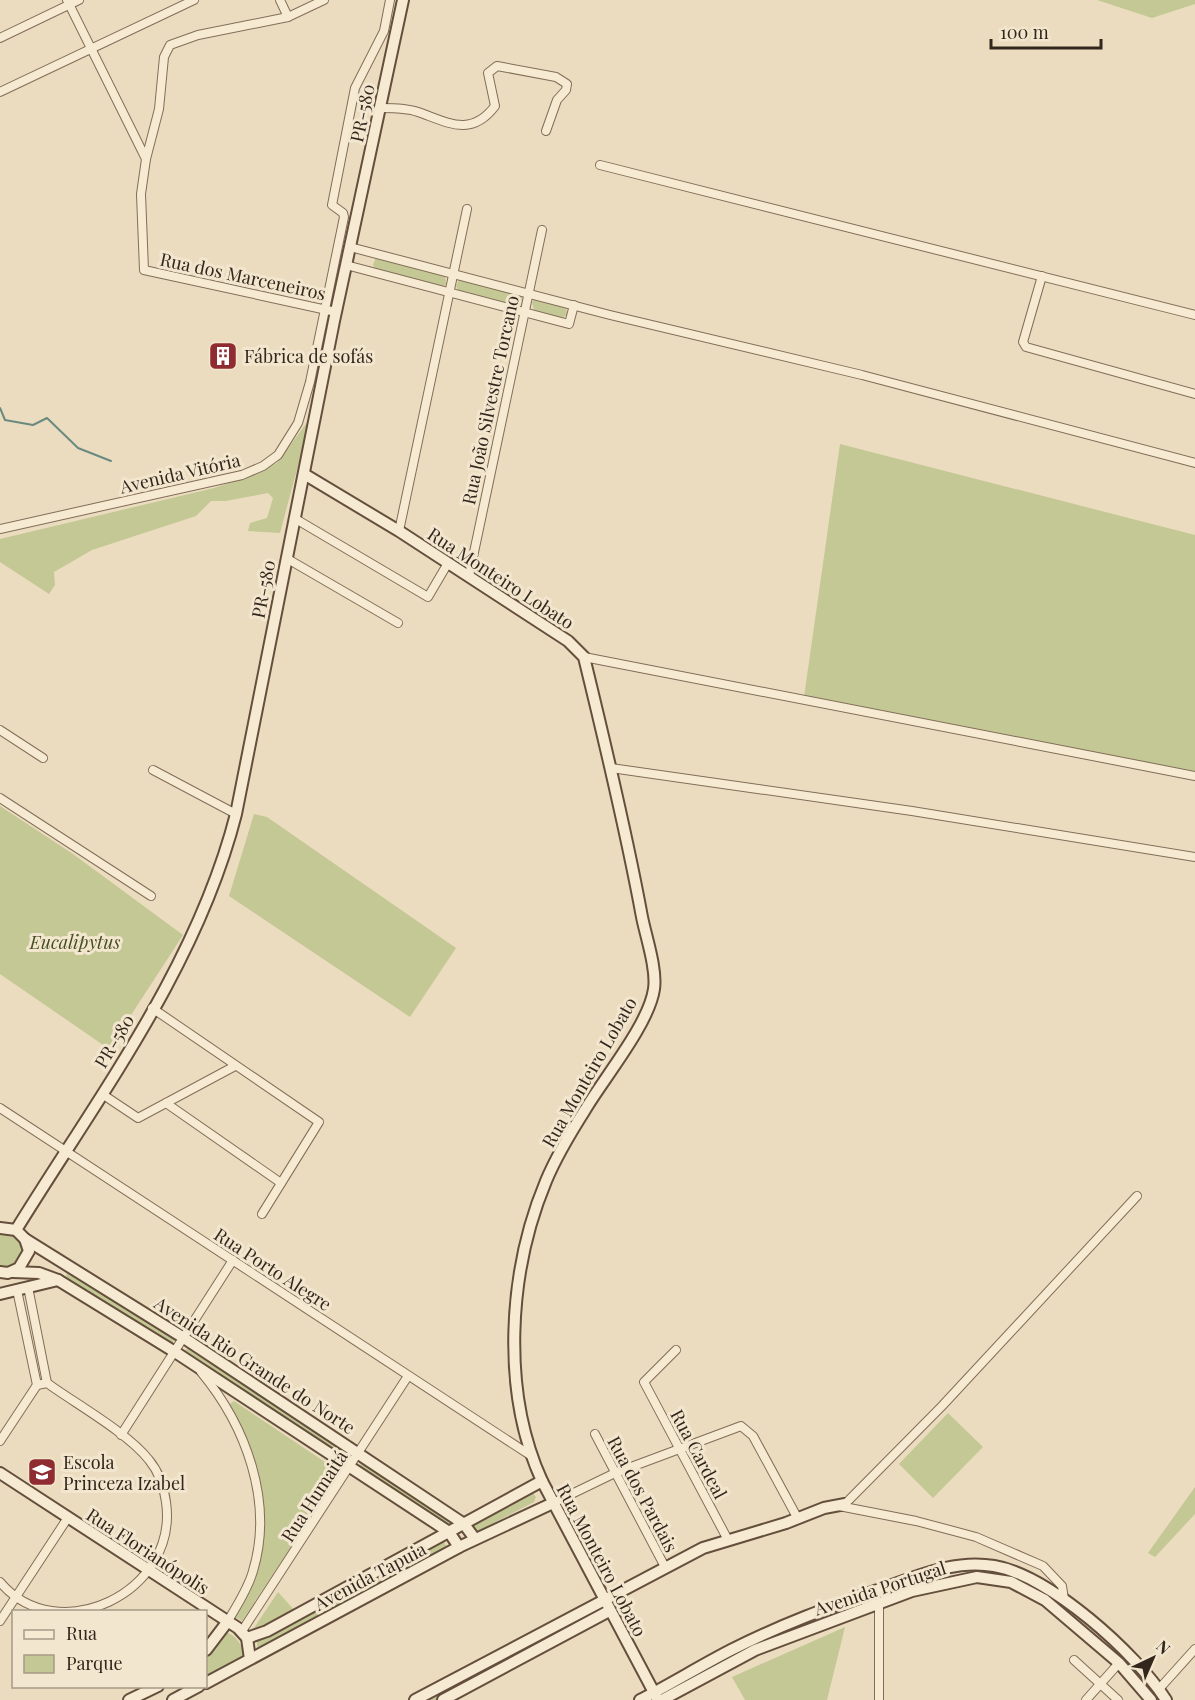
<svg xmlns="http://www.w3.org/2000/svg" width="1195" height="1700" viewBox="0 0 1195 1700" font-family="'Playfair Display',serif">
	<rect width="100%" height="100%" fill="#ebdcbf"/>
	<g fill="#c4c894">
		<path d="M 1097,0 L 1195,0 L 1195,4 L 1152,18 Z"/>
		<path d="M 376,257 L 445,275 L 446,284 L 443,287 L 375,269 L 373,265 Z"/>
		<path d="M 459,279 L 522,295 L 522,304 L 518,306 L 458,290 L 456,286 Z"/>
		<path d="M 536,298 L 566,306 L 567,315 L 562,318 L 534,310 L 532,302 Z"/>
		<path d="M 311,417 L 280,533 L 248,531 L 250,523 L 267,518 L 273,498 L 268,493 L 226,501 L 211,501 L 196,516 L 92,550 L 54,572 L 55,585 L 49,594 L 0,562 L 0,539 L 214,488 L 253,475 L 277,463 Z"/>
		<path d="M 840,444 L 1195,535 L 1195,775 L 804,697 Z"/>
		<path d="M 0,806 L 73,854 L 183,935 L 109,1049 L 0,974 Z"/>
		<path d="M 254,814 L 267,817 L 456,948 L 410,1017 L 229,896 Z"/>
		<path d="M 2,1232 L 19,1236 L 26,1250 L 19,1266 L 0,1270 L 0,1233 Z"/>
		<path d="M 68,1271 L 174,1337 L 174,1341 L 170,1344 L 68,1280 L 66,1276 Z"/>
		<path d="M 190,1346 L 349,1454 L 347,1458 L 185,1355 L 184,1351 Z"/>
		<path d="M 234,1401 L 334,1468 L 339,1474 L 242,1621 L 235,1617 C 276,1523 269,1495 228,1405 Z"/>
		<path d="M 948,1413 L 983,1447 L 933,1498 L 899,1464 Z"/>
		<path d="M 362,1462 L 451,1521 L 446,1525 L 359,1467 Z"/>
		<path d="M 1195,1487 L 1195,1514 L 1155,1557 L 1148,1553 Z"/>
		<path d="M 532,1492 L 536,1497 L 534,1502 L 478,1531 L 475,1530 L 473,1523 Z"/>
		<path d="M 443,1541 L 448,1548 L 261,1650 L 257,1646 L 257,1640 Z"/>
		<path d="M 278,1592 L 296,1612 L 256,1633 L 252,1631 Z"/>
		<path d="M 598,1606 L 602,1612 L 440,1700 L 423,1700 Z"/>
		<path d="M 845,1627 L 827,1700 L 745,1700 L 732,1677 Z"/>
		<path d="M 227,1633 C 235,1634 245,1648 243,1657 L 206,1677 L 206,1657 Z"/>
	</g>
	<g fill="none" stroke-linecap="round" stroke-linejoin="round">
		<path stroke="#6a8a80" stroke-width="2" d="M 0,408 L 5,420 L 33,425 L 47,418 L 78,448 L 111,461"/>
		<g stroke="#826d59" stroke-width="10">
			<g id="street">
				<path d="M 67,0 L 146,159 L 141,194 L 144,270 L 336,312"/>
				<path d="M 280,0 L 288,17"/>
				<path d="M 0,38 L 79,0"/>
				<path d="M 0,92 L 194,0"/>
				<path d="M 381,108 C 393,108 407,108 418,112 C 447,122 471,138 495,106 L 488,73 L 497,66 L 556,77 L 567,84 L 566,90 L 557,100 L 546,131"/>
				<path d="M 146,159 L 159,109 L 164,57 L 170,45 L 198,35 L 288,17 L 324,0"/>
				<path d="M 600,165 L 1195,315"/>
				<path d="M 350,247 L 610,315 L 862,375 L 1195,463"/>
				<path d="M 346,265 L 569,324 L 574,305"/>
				<path d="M 1042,276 L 1023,342 L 1026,347 L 1195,394"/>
				<path d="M 294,518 L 428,597 L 448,563"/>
				<path d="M 0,529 L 242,475 L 263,466 L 278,455 L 298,423 L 310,382 L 344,217 L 343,213 L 332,205 L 355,88 L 384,31 L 390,0"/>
				<path d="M 399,531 L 467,209"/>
				<path d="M 286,558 L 398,623"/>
				<path d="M 469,576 L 542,230"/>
				<path d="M 584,657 L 1195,776"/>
				<path d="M 0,730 L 43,758"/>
				<path d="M 611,768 L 912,811 L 1195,857"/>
				<path d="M 153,770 L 236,814"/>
				<path d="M 0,798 L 151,896"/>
				<path d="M 152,1008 L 319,1122 L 262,1214"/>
				<path d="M 102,1094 L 138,1118 L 235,1066"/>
				<path d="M 166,1103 L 281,1183"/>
				<path d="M 0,1108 L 530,1455"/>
				<path d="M 28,1287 L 47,1383"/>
				<path d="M 17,1290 L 37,1385"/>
				<path d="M 676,1350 L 644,1382 L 728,1540"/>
				<path d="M 201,1372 C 246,1426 274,1502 253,1571 C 248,1589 237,1605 228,1621"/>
				<path d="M 595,1434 L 665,1567"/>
				<path d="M 121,1435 L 233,1260"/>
				<path d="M 0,1441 L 37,1385 L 47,1383 C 76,1404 128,1433 149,1460 C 159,1472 164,1487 166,1502 C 179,1593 57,1650 0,1582"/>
				<path d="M 553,1503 L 615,1473 L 741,1426 L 753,1436 L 798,1519"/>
				<path d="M 845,1504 L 942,1406 L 1137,1196"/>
				<path d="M 839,1506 L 916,1521 L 976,1537 L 1043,1566 L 1062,1586 L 1064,1599"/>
				<path d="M 879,1603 L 879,1700"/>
				<path d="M 0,1621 L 67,1519"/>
				<path d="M 242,1631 L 408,1376"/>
				<path d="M 1074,1660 L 1118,1700"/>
				<path d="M 1159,1689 L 1195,1649"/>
				<path d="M 1086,1700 L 1119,1663"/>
			</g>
		</g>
		<g stroke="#644e3c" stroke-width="14">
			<g id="secondary">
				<path d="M 304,474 L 399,531 L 568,641 L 584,657 C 605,743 626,830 642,917 C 646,937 657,969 654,989 C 649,1024 604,1078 585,1110 C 571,1132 556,1157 546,1181 C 508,1272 501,1391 542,1481 L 658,1700"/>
				<path d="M 0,1228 L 16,1230 L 25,1239 L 29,1251 L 19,1268 L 8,1273 L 0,1272"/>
				<path d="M 16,1230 C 98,1097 197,967 236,814 L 334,321 L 403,0"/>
				<path d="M 25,1239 L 184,1338 L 464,1524 L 475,1539"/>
				<path d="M 13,1272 L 39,1273 L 58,1280 L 175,1352 L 449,1532 L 459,1547"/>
				<path d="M 0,1294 L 58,1280"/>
				<path d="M 0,1473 L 238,1628 L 247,1638 L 250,1659"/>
				<path d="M 247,1638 L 267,1631 L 542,1481"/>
				<path d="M 206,1650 L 228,1621"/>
				<path d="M 206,1683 L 459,1547 L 553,1503"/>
				<path d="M 129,1700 L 158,1686"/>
				<path d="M 173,1700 L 199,1686"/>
				<path d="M 415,1700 L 703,1548 L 786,1523 L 824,1508 L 845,1504"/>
				<path d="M 443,1700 L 609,1611"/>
				<path d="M 640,1700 C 671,1684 700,1666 731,1650 C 780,1625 832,1606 883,1588 C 918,1576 956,1559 994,1566 C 1049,1575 1136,1653 1166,1700"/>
				<path d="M 662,1700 L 755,1650 L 912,1591 L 977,1577 L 1011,1582 L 1045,1600 L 1119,1663 L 1151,1700"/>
			</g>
		</g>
		<use href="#street" stroke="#f6ead2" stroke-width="8"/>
		<use href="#secondary" stroke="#f6ead2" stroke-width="10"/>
	</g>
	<defs>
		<g id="building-square" transform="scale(1.5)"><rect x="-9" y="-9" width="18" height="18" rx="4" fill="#8e2c32" stroke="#f3e6ce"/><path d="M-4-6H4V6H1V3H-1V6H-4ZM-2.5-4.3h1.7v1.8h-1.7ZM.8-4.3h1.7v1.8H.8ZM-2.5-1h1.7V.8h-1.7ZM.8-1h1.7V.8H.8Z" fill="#fff"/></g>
		<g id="school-square" transform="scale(1.5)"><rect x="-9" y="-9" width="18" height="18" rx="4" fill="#8e2c32" stroke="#f3e6ce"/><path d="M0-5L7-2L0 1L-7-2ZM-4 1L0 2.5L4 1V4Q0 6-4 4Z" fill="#fff"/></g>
	</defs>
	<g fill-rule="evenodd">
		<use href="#building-square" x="223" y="356"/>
		<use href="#school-square" x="42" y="1472"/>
	</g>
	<g text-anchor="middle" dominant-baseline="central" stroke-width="6" stroke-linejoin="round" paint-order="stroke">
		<g font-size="18" fill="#33261c" stroke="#f3e6ce">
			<text transform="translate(362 113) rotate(-78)">PR-580</text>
			<text transform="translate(243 276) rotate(12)">Rua dos Marceneiros</text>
			<text transform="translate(490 400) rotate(-78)">Rua João Silvestre Torcano</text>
			<text transform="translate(180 473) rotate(-13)">Avenida Vitória</text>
			<text transform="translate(501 578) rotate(33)">Rua Monteiro Lobato</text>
			<text transform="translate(263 589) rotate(-79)">PR-580</text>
			<text transform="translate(114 1041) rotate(-59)">PR-580</text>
			<text transform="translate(589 1072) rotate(-60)">Rua Monteiro Lobato</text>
			<text transform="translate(273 1269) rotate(33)">Rua Porto Alegre</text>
			<text transform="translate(255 1365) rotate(33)">Avenida Rio Grande do Norte</text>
			<text transform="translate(699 1454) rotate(62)">Rua Cardeal</text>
			<text transform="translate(643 1494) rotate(62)">Rua dos Pardais</text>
			<text transform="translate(314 1496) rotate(-57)">Rua Humaitá</text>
			<text transform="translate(148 1551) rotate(33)">Rua Florianópolis</text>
			<text transform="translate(602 1560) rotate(62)">Rua Monteiro Lobato</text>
			<text transform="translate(370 1576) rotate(-28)">Avenida Tapuia</text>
			<text transform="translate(880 1588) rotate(-18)">Avenida Portugal</text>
		</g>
		<g font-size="18" fill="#33261c" stroke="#f3e6ce" text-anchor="start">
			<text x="244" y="356">Fábrica de sofás</text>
			<text x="63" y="1462">Escola<tspan x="63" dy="21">Princeza Izabel</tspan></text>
		</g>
		<g font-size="18" font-style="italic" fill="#464e24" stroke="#f3e6ce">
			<text x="75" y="942">Eucalipytus</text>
		</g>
	</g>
	<rect x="12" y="1610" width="195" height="78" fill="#f3e6ce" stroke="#a69987" stroke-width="1.5"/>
	<rect x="24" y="1630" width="30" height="9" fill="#f6ead2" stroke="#a69987" stroke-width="1.5"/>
	<text x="66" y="1640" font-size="18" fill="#33261c">Rua</text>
	<rect x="24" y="1655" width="30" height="18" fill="#c4c894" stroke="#a69987" stroke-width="1.5"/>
	<text x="66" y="1670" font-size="18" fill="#33261c">Parque</text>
	<g transform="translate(1153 1658) rotate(44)" stroke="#f3e6ce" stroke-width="4.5" paint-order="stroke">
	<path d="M0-4.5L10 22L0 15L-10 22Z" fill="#33261c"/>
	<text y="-9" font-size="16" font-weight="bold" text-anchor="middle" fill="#33261c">N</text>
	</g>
	<path d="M991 39v9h110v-9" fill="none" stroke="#33261c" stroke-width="3"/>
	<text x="1000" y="39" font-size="18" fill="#33261c" stroke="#f3e6ce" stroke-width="4.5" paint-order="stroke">100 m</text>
</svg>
